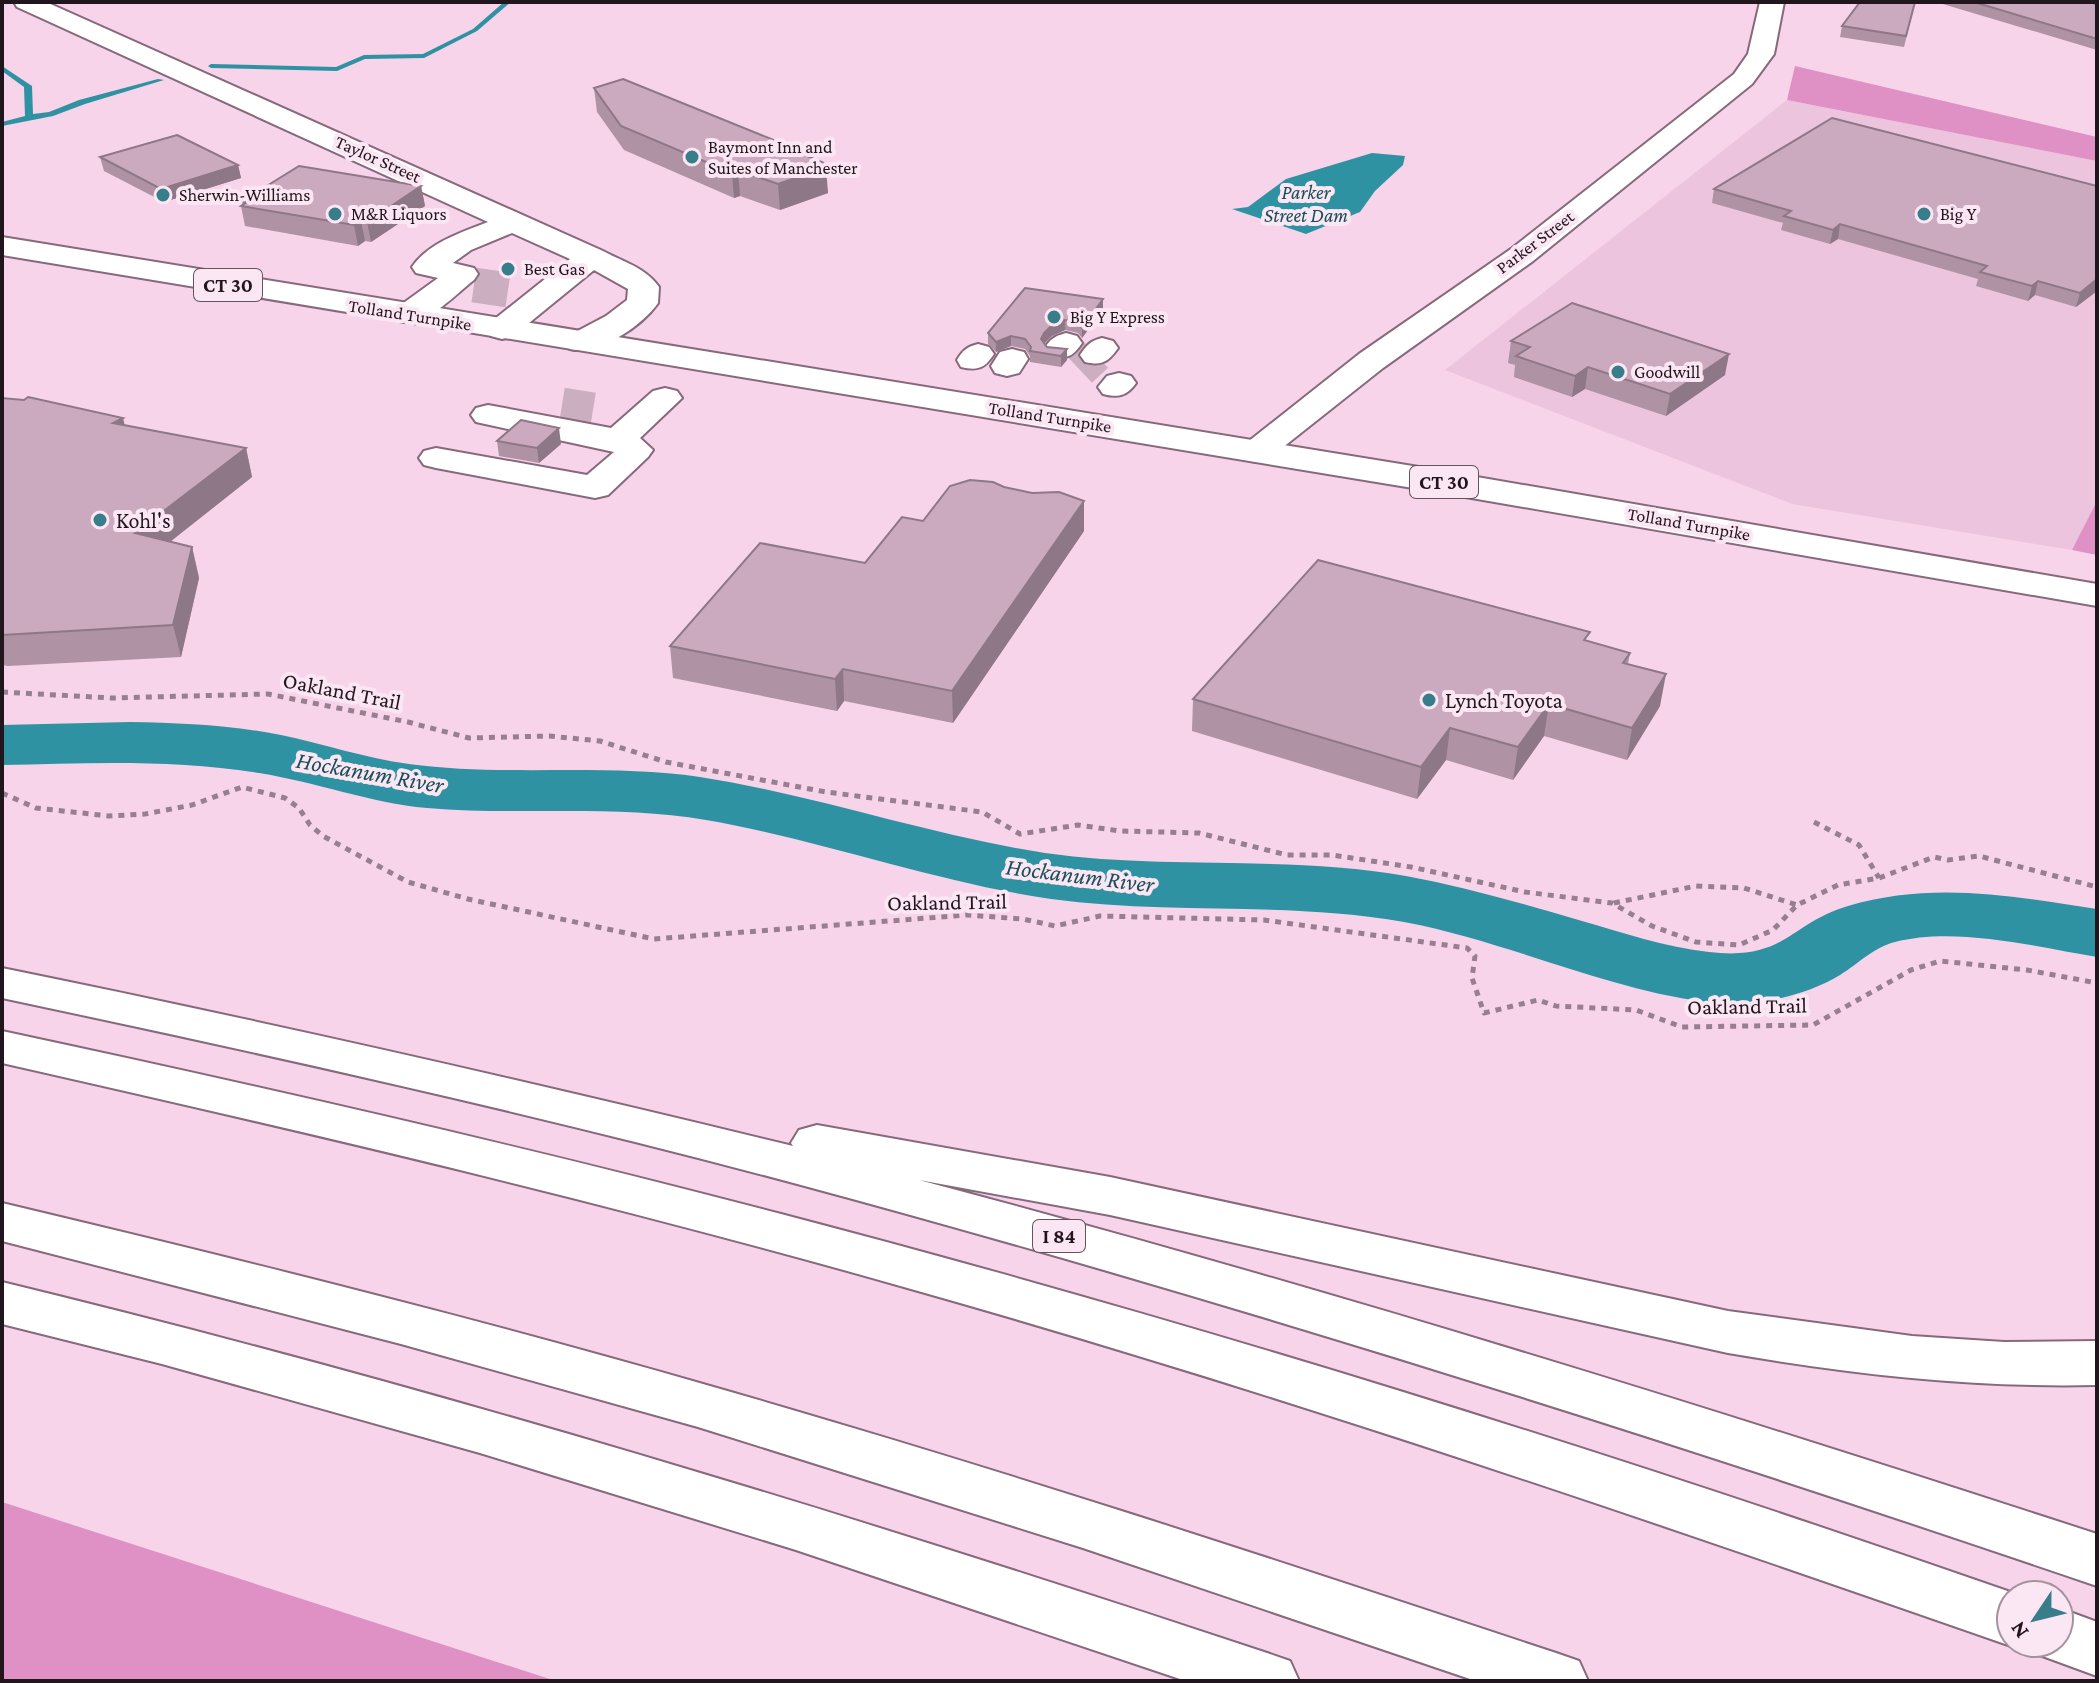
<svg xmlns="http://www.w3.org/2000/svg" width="2099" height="1683" viewBox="0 0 2099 1683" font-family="'Crimson Pro',serif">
	<rect width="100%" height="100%" fill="#f7d4ea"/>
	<path fill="#edc4de" d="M 1787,100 L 2097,161 L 2097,503 L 2072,550 L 1792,504 L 1445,370 Z"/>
	<g fill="#df90c4">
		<path d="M 1795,66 L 2097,137 L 2097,161 L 1787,100 Z"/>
		<path d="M 2096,503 L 2097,555 L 2072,550 Z"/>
		<path d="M 2,1502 L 556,1681 L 2,1681 Z"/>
	</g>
	<path fill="#2f92a3" d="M 1372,153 L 1405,156 L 1403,165 L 1375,191 L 1360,212 L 1306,234 L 1232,209 L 1248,207 L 1286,179 Z"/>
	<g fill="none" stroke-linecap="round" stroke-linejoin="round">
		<g fill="#2f92a3" fill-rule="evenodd">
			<path d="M 504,2 L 511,2 L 477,31 L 424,58 L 365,59 L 337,71 L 211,68 L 208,66 L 211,64 L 336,67 L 364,55 L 423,54 L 473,29 Z"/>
			<path d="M 2,66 L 32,86 L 33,114 L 49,112 L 79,100 L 158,79 L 164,80 L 85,104 L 53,116 L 2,126 L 2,122 L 25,116 L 24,87 L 2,71 Z"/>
		</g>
		<path fill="#2f92a3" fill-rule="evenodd" d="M 130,722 C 181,723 231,725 281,735 C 324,744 365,758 409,764 C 505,777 603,763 700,777 C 816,795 928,835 1045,853 C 1164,870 1287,855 1406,876 C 1465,887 1524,904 1582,921 C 1624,933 1665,947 1709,952 C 1786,961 1788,924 1848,906 C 1932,881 2013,896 2097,909 L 2097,957 C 2037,947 1955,926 1895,942 C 1874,947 1858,964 1840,975 C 1802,998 1749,1008 1705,1002 C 1602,988 1506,941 1404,922 C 1288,901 1168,915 1051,899 C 934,882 822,840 706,820 C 614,804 520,816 427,808 C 370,803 316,782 259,773 C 174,759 88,763 2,765 L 2,725 Z"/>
		<g stroke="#ccaec1" stroke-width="35" stroke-dasharray="35 17" stroke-linecap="butt">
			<path d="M 474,285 L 508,290"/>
			<path d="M 1080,370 L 1096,355"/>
			<path d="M 562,405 L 593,410"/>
		</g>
		<g stroke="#87697c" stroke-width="4">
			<g id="minor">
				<path d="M 14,2 L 46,2 L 603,251 C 623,262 645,267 659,287 L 658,303 C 642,326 598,356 570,349 L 565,342 L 570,335 L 606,316 L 627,300 L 628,289 L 594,270 L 513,336 L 502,339 L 491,336 L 486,329 L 491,322 L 570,259 L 512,233 L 471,250 L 453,263 L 474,268 L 478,274 L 474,280 C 453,296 426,328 398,321 L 393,314 L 398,307 L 438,278 L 416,273 L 412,267 C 428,243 462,232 488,222 L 17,7 Z"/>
				<path d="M 1760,2 L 1784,2 L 1774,54 L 1752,84 L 1533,261 L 1383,368 L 1268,459 L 1256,462 L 1244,459 L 1239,452 L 1244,445 L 1359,354 L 1511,249 L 1734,74 L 1748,54 Z"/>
				<path d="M 1066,333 L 1077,336 L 1082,343 C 1073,357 1065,360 1049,356 L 1044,349 C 1050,339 1055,336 1066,333 Z"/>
				<path d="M 1102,338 L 1113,341 L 1118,348 C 1108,362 1102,366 1085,362 L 1080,355 C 1087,345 1090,341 1102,338 Z"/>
				<path d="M 978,344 L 989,347 L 994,354 C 985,368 978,371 961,367 L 957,360 C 963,350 967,347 978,344 Z"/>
				<path d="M 1012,349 L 1024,352 L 1028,359 L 1019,373 L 1007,376 L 995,373 L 991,366 L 1000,352 Z"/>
				<path d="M 1119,373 L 1131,376 L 1136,383 C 1127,396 1118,398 1103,394 L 1098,387 L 1107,376 Z"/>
				<path d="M 665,388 L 677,391 L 682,398 L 640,438 L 653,450 L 648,457 L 608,495 L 595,498 L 436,468 L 424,465 L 419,458 L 424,451 L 436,448 L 587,475 L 614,452 L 476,422 L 471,415 L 476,408 L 488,405 L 611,428 L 653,391 Z"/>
			</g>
		</g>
		<g stroke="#87697c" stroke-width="4">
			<path id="major" d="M 2,237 L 1425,468 L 2097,584 L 2097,606 L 1425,490 L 2,255 Z"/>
		</g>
		<g stroke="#87697c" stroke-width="4">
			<g id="highway">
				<path d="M 2,968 C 267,1022 531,1082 793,1146 L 791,1143 L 799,1130 L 817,1125 L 1110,1177 L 1728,1311 L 1912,1336 L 2004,1342 L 2097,1341 L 2097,1385 C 1972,1388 1851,1374 1728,1353 L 1110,1215 L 919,1180 C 1316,1285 1707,1407 2097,1534 L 2097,1586 C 1669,1440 1238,1303 801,1185 C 537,1114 270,1055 2,998 Z"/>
				<path d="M 2,1031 C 263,1087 523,1146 781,1214 C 1198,1323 1612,1453 2019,1595 L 2011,1595 L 2011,1643 L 2019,1643 L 2011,1646 C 1647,1519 1282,1394 911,1289 C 610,1203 307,1132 2,1063 Z"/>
				<path d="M 2,1203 C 237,1259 471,1317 703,1384 C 990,1466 1273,1559 1556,1653 L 1579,1661 L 1588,1681 L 1476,1681 L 1083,1548 L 698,1427 L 401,1344 L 2,1241 Z"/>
				<path d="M 2,1282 C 430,1386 849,1514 1267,1653 L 1290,1661 L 1299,1681 L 1186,1681 L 796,1550 L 480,1453 L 162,1364 L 2,1324 Z"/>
				<path d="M 2059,1608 L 2097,1622 L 2097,1676 L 2037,1654 L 2031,1643 L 2059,1643 Z"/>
			</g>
		</g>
		<g stroke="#987f8f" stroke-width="5" stroke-dasharray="6 6" stroke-linecap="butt">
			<path d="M 2,692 L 111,698 L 268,694 L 408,722 L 469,738 L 549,736 L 600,741 L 666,762 L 826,792 L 982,812 L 1020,834 L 1078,825 L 1120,831 L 1199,833 L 1287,855 L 1332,855 L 1411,867 L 1525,892 L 1612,903 L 1652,926 L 1696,942 L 1739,945 L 1773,930 L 1797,905 L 1838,885 L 1879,878 L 1934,857 L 1948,860 L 1979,856 L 2097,887"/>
			<path d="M 2,793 L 36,808 L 109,816 L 145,814 L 192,805 L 242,787 L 285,798 L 299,808 L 310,825 L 323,836 L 408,882 L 468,899 L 654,939 L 967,915 L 1023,919 L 1055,926 L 1100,916 L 1264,920 L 1467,948 L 1475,956 L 1472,978 L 1484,1013 L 1538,1000 L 1556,1006 L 1636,1010 L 1682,1027 L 1813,1025 L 1911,970 L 1940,961 L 2027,970 L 2097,983"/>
			<path d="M 1814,822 L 1859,845 L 1879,878"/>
			<path d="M 1614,903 L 1696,886 L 1744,888 L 1797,905"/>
		</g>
		<use href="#minor" fill="#fff" fill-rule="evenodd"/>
		<use href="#major" fill="#fff" fill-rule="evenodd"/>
		<use href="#highway" fill="#fff" fill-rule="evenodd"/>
	</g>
	<g fill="#af92a4">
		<path d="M 1915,2 L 1904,47 L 1840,37 L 1842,26 Z"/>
		<path d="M 1936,2 L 2088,2 L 2097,4 L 2097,50 Z"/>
		<path d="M 594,88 L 796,149 L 796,151 L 824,166 L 828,193 L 780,210 L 740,196 L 734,198 L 624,150 L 597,112 Z"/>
		<path d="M 100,157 L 238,165 L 241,178 L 164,202 L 104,171 Z"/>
		<path d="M 421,186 L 425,206 L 371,242 L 365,241 L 358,246 L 245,226 L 241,206 L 242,205 L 241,202 Z"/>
		<path d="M 2097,186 L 2097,291 L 2076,307 L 2035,295 L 2028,301 L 1976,286 L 1978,279 L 1838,239 L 1830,244 L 1781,230 L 1783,223 L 1712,203 L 1714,189 Z"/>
		<path d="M 1103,299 L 1103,310 L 1082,338 L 1078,333 L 1065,330 L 1052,336 L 1044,343 L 1047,347 L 1067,349 L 1067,360 L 1061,367 L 1030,362 L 1030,356 L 1025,349 L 1011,346 L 996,352 L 988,344 L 988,333 Z"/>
		<path d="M 1511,341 L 1725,375 L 1666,416 L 1585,389 L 1572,397 L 1514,377 L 1515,365 L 1508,363 Z"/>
		<path d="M 2,398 L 124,425 L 246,448 L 252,477 L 170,542 L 192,547 L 199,578 L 181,657 L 8,666 L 2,665 Z"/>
		<path d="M 497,441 L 561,444 L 539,463 L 499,456 Z"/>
		<path d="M 1084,531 L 953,723 L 844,701 L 837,711 L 673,678 L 670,646 L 865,563 Z"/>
		<path d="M 1588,641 L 1630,653 L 1628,664 L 1660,706 L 1627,760 L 1544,736 L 1513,780 L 1446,760 L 1417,799 L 1192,731 L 1193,699 Z"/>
	</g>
	<g fill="#8e7786">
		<path d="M 824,163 L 824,168 L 826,167 L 828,193 L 780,210 L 778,184 Z"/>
		<path d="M 238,165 L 241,178 L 164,202 L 161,189 Z"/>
		<path d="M 738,170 L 740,196 L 734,198 L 732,173 Z"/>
		<path d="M 421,186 L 425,206 L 371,242 L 367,222 Z"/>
		<path d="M 361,221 L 365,241 L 358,246 L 354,225 Z"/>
		<path d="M 1840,224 L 1838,239 L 1830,244 L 1833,230 Z"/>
		<path d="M 2097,279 L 2097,291 L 2076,307 L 2080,293 Z"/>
		<path d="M 2038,281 L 2035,295 L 2028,301 L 2032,286 Z"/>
		<path d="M 1103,299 L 1103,310 L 1082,338 L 1082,328 Z"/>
		<path d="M 1065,320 L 1065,330 L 1052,336 L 1044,344 L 1041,339 L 1044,333 L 1052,325 Z"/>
		<path d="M 1011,336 L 1011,346 L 996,352 L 996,342 Z"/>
		<path d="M 1067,349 L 1067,360 L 1061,367 L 1061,356 Z"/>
		<path d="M 1729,354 L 1725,375 L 1666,416 L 1670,394 Z"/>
		<path d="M 1588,367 L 1585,389 L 1572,397 L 1575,376 Z"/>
		<path d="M 123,418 L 130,447 L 113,423 Z"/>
		<path d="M 559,428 L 561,444 L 539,463 L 537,448 Z"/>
		<path d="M 246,448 L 252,477 L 143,563 L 135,533 Z"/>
		<path d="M 1084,501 L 1084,531 L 953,723 L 952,691 Z"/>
		<path d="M 192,547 L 199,578 L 181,657 L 173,625 Z"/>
		<path d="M 843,669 L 844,701 L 837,711 L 835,679 Z"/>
		<path d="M 1666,674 L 1660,706 L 1627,760 L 1632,728 Z"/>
		<path d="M 1549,704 L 1544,736 L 1513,780 L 1518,747 Z"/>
		<path d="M 1450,728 L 1446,760 L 1417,799 L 1421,767 Z"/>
	</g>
	<g fill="#cbaabf" stroke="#8e7786" stroke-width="2">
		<path d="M 1860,2 L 1915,2 L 1906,36 L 1842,26 Z"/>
		<path d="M 1974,2 L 2088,2 L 2097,4 L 2097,39 Z"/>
		<path d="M 623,79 L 796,149 L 793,150 L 824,163 L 820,164 L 826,167 L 778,184 L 738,170 L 732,173 L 621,126 L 594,88 Z"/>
		<path d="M 1832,118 L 2097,186 L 2097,279 L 2080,293 L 2038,281 L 2032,286 L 1980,272 L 1987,266 L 1840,224 L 1833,230 L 1784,216 L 1791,211 L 1714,189 Z"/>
		<path d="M 177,135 L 238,165 L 161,189 L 100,157 Z"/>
		<path d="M 299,166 L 421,186 L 367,222 L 361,221 L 354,225 L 241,206 L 247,202 L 241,202 Z"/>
		<path d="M 1025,288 L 1103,299 L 1082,328 L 1078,323 L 1065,320 L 1052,325 L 1044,333 L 1041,339 L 1047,347 L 1067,349 L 1061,356 L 1030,351 L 1031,347 L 1025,339 L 1011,336 L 996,342 L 988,333 Z"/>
		<path d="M 1572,303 L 1729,354 L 1670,394 L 1588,367 L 1575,376 L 1516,356 L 1530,347 L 1511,341 Z"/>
		<path d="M 28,397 L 123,418 L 113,423 L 246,448 L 135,533 L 192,547 L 173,625 L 2,635 L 2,398 L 24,400 Z"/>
		<path d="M 521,420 L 559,428 L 537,448 L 497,441 Z"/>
		<path d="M 970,480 L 993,482 L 1004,487 L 1032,493 L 1059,492 L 1084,501 L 952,691 L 843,669 L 835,679 L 670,646 L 760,543 L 865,563 L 902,517 L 923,521 L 950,486 Z"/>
		<path d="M 1318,560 L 1590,632 L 1584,640 L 1630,653 L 1623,663 L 1666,674 L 1632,728 L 1549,704 L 1518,747 L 1450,728 L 1421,767 L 1193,699 Z"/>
	</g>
	<g fill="#377d8a" stroke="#fbe6f3" stroke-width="3">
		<circle cx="692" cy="157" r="8"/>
		<circle cx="163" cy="195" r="8"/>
		<circle cx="335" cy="214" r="8"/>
		<circle cx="1924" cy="214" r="8"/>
		<circle cx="508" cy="269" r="8"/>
		<circle cx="1054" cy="317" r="8"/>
		<circle cx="1618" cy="372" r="8"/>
		<circle cx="100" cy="520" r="8"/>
		<circle cx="1429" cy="700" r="8"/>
	</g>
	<g text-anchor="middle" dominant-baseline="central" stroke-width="8" stroke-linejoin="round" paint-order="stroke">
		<g font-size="18" fill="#22161e" stroke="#fbe6f3" text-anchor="start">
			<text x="708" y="147">Baymont Inn and<tspan x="708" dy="21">Suites of Manchester</tspan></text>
			<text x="179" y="195">Sherwin-Williams</text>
			<text x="351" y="214">M&amp;R Liquors</text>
			<text x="1940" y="214">Big Y</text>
			<text x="524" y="269">Best Gas</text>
			<text x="1070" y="317">Big Y Express</text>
			<text x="1634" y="372">Goodwill</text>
		</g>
		<g font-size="18" fill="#22161e" stroke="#fbe6f3">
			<text transform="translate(378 159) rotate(24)">Taylor Street</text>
			<text transform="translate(1535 242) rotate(-37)">Parker Street</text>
			<text transform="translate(410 315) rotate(9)">Tolland Turnpike</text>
			<text transform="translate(1050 417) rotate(9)">Tolland Turnpike</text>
			<text transform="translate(1689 524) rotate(10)">Tolland Turnpike</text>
		</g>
		<g font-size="20" font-style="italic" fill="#174e58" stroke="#fbe6f3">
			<text x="1306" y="192">Parker<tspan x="1306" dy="23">Street Dam</tspan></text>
		</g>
		<g fill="#fbe6f3" stroke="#63545e" stroke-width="2">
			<rect x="194" y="269" width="68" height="32" rx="6"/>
			<rect x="1410" y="466" width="68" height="32" rx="6"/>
			<rect x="1033" y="1220" width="52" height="32" rx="6"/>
		</g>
		<g font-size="20" font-weight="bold" fill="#22161e">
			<text x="228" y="285">CT 30</text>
			<text x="1444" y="482">CT 30</text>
			<text x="1059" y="1236">I 84</text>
		</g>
		<g font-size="22" fill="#22161e" stroke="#fbe6f3" text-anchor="start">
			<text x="116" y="520">Kohl's</text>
			<text x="1445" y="700">Lynch Toyota</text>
		</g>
		<g font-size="22" fill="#22161e" stroke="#fbe6f3">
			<text transform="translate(342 691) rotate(11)">Oakland Trail</text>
			<text transform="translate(947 902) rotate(-1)">Oakland Trail</text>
			<text transform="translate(1747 1006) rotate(-1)">Oakland Trail</text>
		</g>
		<g font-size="24" font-style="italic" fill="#174e58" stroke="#fbe6f3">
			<text transform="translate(370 772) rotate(10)">Hockanum River</text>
			<text transform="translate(1080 875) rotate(7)">Hockanum River</text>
		</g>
	</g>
	<rect width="2099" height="1683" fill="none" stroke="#22161e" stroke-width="8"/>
	<g transform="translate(2035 1619) rotate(235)"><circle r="38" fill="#fbe6f3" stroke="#a4939e" stroke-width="2"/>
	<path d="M0-6L14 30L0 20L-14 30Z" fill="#377d8a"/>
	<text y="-12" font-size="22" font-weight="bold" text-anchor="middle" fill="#22161e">N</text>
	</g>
</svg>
